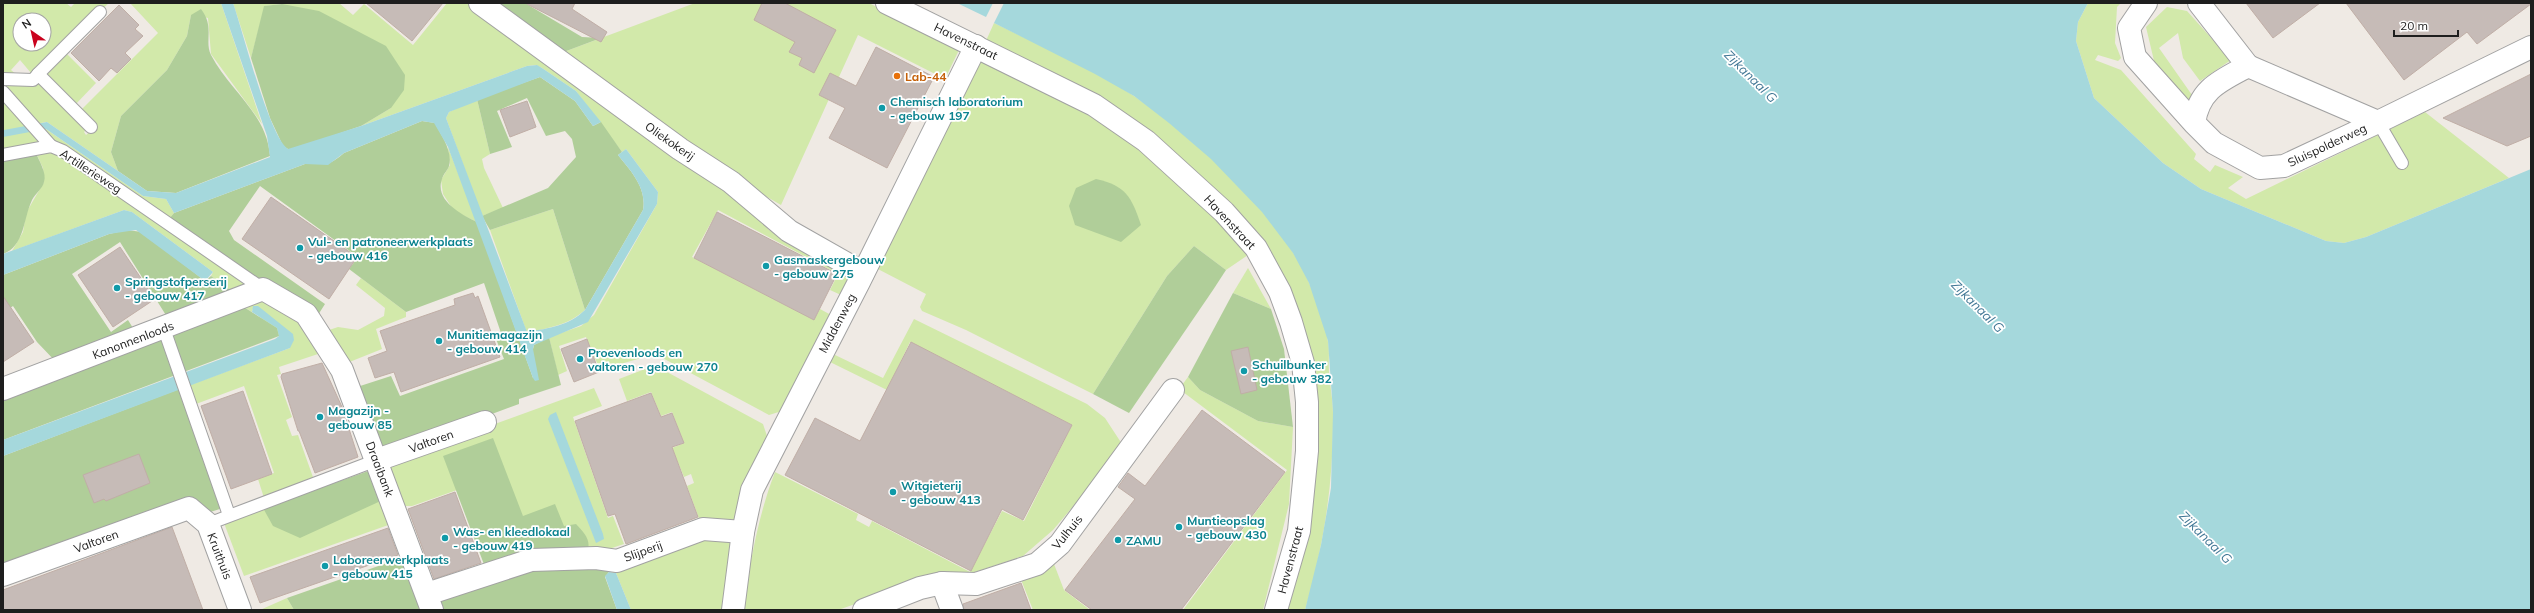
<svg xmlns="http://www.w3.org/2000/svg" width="2534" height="613" viewBox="0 0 2534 613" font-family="Mulish,sans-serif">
	<rect width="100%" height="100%" fill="#efeae4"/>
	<g fill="#d2e9aa" fill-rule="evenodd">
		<path d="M 3,3 L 66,3 L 71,7 L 75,3 L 109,3 L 31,73 L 20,60 L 11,70 L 19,77 L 3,76 ZM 20,20 L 44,20 L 44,44 L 20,44 Z"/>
		<path d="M 130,3 L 221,3 L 262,124 L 211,54 L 208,18 L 191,15 L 187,36 L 167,70 L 121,116 L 111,152 L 118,171 L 47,122 L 35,124 L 3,89 L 3,81 L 40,83 L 88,128 L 84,132 L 86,135 L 95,127 L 80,111 L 158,33 Z"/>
		<path d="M 233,3 L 339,3 L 353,15 L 364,4 L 413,45 L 447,3 L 472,3 L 730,189 L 769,230 L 843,267 L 848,283 L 841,295 L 830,290 L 838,274 L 718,210 L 692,257 L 814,320 L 820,309 L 831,315 L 782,411 L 769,415 L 655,354 L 600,370 L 586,337 L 559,346 L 567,371 L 558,375 L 549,337 L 581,326 L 594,315 L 657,204 L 658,192 L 655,188 L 626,149 L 622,152 L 576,91 L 542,68 L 536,65 L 527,66 L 361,126 L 391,108 L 282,4 L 265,6 L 251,58 Z"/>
		<path d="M 695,3 L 869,3 L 959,50 L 945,79 L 858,35 L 781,205 L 722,171 L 561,53 Z"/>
		<path d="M 2088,3 L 2121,3 L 2117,7 L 2115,43 L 2121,58 L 2118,61 L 2098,55 L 2095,60 L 2121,70 L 2196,154 L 2194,159 L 2210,172 L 2215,165 L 2243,177 L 2228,188 L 2246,199 L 2425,112 L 2509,178 L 2366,237 L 2344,243 L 2326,241 L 2201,189 L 2163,163 L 2094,98 L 2076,41 L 2078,22 Z"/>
		<path d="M 2167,7 L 2187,11 L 2231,60 L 2200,81 L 2183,58 L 2178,33 L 2159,48 L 2192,95 L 2192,108 L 2155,65 L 2146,27 Z"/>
		<path d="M 994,23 C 1041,46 1091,67 1134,96 C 1194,137 1282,216 1310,285 C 1317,302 1326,323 1328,342 C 1330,352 1328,362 1329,372 C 1330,386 1333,400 1333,413 C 1334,480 1324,546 1305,610 L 1283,610 L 1306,355 L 1228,210 L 985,43 Z"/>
		<path d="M 64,51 L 96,83 L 73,107 L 41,75 Z"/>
		<path d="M 982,58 L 1083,107 L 1136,144 L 1206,204 L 1248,255 L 1226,270 L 1194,246 L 1167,276 L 1093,394 L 966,330 L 922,311 L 920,307 L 926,294 L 874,267 Z"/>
		<path d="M 3,96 L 33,131 L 46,129 L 143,196 L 166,199 L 174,213 L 169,219 L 43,143 L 3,153 Z"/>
		<path d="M 477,99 L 490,154 L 482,159 L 484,168 L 503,208 L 482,216 L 446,118 L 449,112 Z"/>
		<path d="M 448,147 L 477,222 L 454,211 L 443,194 L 441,180 L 450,165 Z"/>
		<path d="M 55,150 L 255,287 L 234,293 L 211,276 L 213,272 L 132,212 L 124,210 L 12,251 L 23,232 L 26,213 L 44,182 L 43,168 L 36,153 Z"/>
		<path d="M 553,209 L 585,310 C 567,326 550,327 527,333 L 490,230 Z"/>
		<path d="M 1248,268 L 1271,309 L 1233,293 Z"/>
		<path d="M 361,278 L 406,312 L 406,317 L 376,329 L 382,349 L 347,363 L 329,330 L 338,327 L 358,330 L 384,316 L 385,308 L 356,285 Z"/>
		<path d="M 264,295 L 301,318 L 324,352 L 279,367 L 281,374 L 277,375 L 292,417 L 286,420 L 292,436 L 298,435 L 314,480 L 264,498 L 258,479 L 274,473 L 244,386 L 196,404 L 190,385 L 290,348 L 252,309 L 252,312 L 239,304 Z"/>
		<path d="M 914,319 L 1087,404 L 1105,418 L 1122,444 L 1110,463 L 1053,530 L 1023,556 L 972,573 L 919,582 L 838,610 L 743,610 C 750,563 758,516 775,472 L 858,514 L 856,520 L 869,527 L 872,521 L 970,572 L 1002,511 L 1024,521 L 1072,425 L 910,342 L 887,390 L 830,362 L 833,354 L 883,378 Z"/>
		<path d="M 645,369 L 667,372 L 763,424 L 768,439 L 737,523 L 701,524 L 687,486 L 694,483 L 691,474 L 684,477 L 672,448 L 684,443 L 672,412 L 661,416 L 651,392 L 627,401 L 619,379 Z"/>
		<path d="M 1188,377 L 1200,390 L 1258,421 L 1293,427 L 1289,504 L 1263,610 L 1183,610 L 1287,470 L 1179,389 Z"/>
		<path d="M 594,388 L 602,406 L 573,417 L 608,518 L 613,516 L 624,544 L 600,552 L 587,552 L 564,526 L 523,516 L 444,456 L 457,490 L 412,506 L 402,506 L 385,464 Z"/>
		<path d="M 385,499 L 394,523 L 244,576 L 224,523 L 263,508 Z"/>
		<path d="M 707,534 L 734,538 L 724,610 L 631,610 L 616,573 L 609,572 L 607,568 Z"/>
		<path d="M 1054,564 L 1064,590 L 1090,610 L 1033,610 L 1020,577 Z"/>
		<path d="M 287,598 L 294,610 L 260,610 Z"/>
	</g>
	<g fill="#b0ce99">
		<path d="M 487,3 L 525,3 L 582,37 L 601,38 L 561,53 Z"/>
		<path d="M 282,4 L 319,11 L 386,46 L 405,75 L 404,90 L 391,108 L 361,126 L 294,149 L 288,149 L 283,146 L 270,118 L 251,58 L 264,6 Z"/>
		<path d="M 201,9 C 215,27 204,41 211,55 C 230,91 267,114 270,156 L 176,193 L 147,191 L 118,171 L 111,152 L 121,116 L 167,70 L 187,36 L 191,15 Z"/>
		<path d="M 540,77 L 575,101 L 593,126 L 601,122 L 622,152 L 618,155 C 631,171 647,188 643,210 L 585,310 L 553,209 L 490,230 L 482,216 L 548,188 L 576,157 L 572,139 L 565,131 L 546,136 L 527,98 L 497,111 L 512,147 L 490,154 L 477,99 Z"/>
		<path d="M 422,121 L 435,123 C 441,135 453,151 449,166 C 448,170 443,174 442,179 C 434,201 463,215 477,222 L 533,378 L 533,349 L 534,345 L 549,337 L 561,385 L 519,399 L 519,404 L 382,455 L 357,387 L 391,376 L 400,396 L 504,359 L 496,339 L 502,336 L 484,283 L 406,312 L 349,269 L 358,257 L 260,186 L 229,231 L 234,240 L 325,304 L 318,315 L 258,282 L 169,219 L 174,213 L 305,164 C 324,163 327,168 344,153 Z"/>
		<path d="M 36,153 C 39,161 47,173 44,182 C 43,188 35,194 32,200 C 23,219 25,246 3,254 L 3,158 Z"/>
		<path d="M 1096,179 C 1126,186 1131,196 1141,225 L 1121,242 L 1075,225 L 1069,206 L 1076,188 Z"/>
		<path d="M 127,230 L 142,232 L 205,281 L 211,276 L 234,293 L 169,320 L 120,242 L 72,274 L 111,332 L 128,320 L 136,333 L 57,363 L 37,342 L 13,306 L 3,313 L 3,275 L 109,234 Z"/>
		<path d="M 1194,246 L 1226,270 L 1213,290 L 1129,413 L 1093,394 L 1167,276 Z"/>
		<path d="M 1233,293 L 1271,309 L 1284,349 L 1293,427 L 1258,421 L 1200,390 L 1188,377 Z"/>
		<path d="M 239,304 L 277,328 L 279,336 L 3,440 L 3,393 Z"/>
		<path d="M 187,386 L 223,508 L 204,514 L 193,497 L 3,565 L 3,456 Z"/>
		<path d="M 493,438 L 523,516 L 555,504 L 564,526 L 576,524 C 584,533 592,540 587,552 L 485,567 L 443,456 Z"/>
		<path d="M 374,469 L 385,499 L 300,538 L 273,526 L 263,508 Z"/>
		<path d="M 407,556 L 426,610 L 294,610 L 287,598 Z"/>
		<path d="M 533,565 L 607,568 L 609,572 L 605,577 L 617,610 L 440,610 L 436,598 Z"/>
	</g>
	<g fill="#a5d8dc">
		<path d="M 221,3 L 233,3 C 243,31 269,136 288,149 L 361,126 L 527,66 L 537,65 L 542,68 L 576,91 L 601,122 L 593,126 L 575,101 L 540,77 L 449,112 L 446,118 L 527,332 C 550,328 568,326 585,310 L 643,210 C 647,188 631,171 618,155 L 626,149 L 658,192 L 657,204 L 588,322 L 534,345 L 533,349 L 539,380 L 535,381 L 533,378 L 448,147 L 434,123 L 422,121 L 344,153 L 328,165 L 305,164 L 174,213 L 166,199 L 143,196 L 46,129 L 3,137 L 3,123 L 4,130 L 47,122 L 147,191 L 176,193 L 270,157 L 267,136 Z"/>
		<path d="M 957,3 L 993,3 L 986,17 Z"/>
		<path d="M 1004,3 L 2088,3 L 2078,22 L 2076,41 L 2094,98 L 2163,163 L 2201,189 L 2326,241 L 2344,243 L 2366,237 L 2531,169 L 2531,610 L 1305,610 L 1321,545 L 1331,488 L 1333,412 L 1328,341 L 1309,283 L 1293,253 L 1262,212 L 1211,159 L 1169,123 L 1134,96 L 1095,74 L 994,23 Z"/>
		<path d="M 124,210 L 132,212 L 213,272 L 205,281 L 136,230 L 109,234 L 3,275 L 3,254 Z"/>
		<path d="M 253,306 L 258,306 L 293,334 L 294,340 L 290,348 L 3,456 L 3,440 L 275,339 L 279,336 L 277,328 L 252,312 Z"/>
		<path d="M 556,412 L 603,534 L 604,539 L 596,543 L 548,419 L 550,415 Z"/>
		<path d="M 609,572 L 616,573 L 631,610 L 617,610 L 605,576 Z"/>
	</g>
	<g fill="#c6bbb7" stroke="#c0aea6">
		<path d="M 366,3 L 443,3 L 412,41 Z"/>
		<path d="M 525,3 L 575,3 L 572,9 L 607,32 L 601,42 Z"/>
		<path d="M 762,3 L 785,3 L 836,30 L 814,73 L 799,65 L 802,58 L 789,52 L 795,42 L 754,20 Z"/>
		<path d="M 2246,3 L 2320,3 L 2273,38 Z"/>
		<path d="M 2346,3 L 2531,3 L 2531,4 L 2477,44 L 2467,32 L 2404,80 Z"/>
		<path d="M 119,5 L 139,25 L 135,29 L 143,36 L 125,53 L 131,59 L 117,73 L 111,68 L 99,81 L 71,53 Z"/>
		<path d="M 876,47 L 934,77 L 887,168 L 829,138 L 845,108 L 819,95 L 830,73 L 856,86 Z"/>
		<path d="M 2531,74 L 2531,136 L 2507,146 L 2443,118 Z"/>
		<path d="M 527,101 L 536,127 L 510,137 L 500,110 Z"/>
		<path d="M 271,197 L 357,257 L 329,299 L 242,239 Z"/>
		<path d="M 717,212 L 837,274 L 814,320 L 694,258 Z"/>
		<path d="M 120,247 L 155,299 L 113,327 L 78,275 Z"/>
		<path d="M 473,293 L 475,298 L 478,296 L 500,357 L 401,392 L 394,372 L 375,378 L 368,358 L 387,351 L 380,331 L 455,305 L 454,299 Z"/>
		<path d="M 3,296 L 34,342 L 3,362 Z"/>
		<path d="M 587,339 L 599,372 L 574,382 L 561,349 Z"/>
		<path d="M 911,342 L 1072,425 L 1023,520 L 1002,509 L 971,571 L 785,475 L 815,418 L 860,441 Z"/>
		<path d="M 1248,347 L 1257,390 L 1241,394 L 1231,351 Z"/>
		<path d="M 322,363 L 342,407 L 358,457 L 315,473 L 299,431 L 298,431 L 281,377 L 282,374 Z"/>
		<path d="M 243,391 L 272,474 L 231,489 L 201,406 Z"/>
		<path d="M 651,393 L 661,417 L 672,413 L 684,443 L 672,447 L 698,517 L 626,544 L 615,514 L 608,516 L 575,421 Z"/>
		<path d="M 1202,410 L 1285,472 L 1181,610 L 1092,610 L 1065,590 L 1135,499 L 1118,487 L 1128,473 L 1145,486 Z"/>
		<path d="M 139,454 L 150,483 L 106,501 L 104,499 L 94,503 L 83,475 Z"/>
		<path d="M 455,492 L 481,563 L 434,579 L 408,509 Z"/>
		<path d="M 172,527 L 203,610 L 3,610 L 3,590 Z"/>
		<path d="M 388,528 L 398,555 L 260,603 L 250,577 Z"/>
		<path d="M 1021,583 L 1031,610 L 964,610 L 963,604 Z"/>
	</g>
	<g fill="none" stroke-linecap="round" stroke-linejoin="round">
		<g stroke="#a2a2a2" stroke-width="14">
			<g id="lane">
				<path d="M 38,74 L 100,12"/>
				<path d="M 3,79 L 33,80 L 38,74 L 91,127"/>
				<path d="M 3,92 L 51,146"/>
				<path d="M 2378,122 L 2402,163"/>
				<path d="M 3,155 L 51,146 L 63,151 L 263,289"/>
				<path d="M 164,329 L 229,515"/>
				<path d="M 208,524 L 377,460"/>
			</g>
		</g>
		<g stroke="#a2a2a2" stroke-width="24">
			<g id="street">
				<path d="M 480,3 L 680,149 L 731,182 L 789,231 L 863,273"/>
				<path d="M 887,3 L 1094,105 L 1146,141 L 1224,212 L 1256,248 L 1280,292 L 1291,322 L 1303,363 L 1307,402 L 1307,451 L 1299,531 L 1276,610"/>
				<path d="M 2146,3 L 2129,28 L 2135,57 L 2194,123 L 2214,143 L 2260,168 L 2284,166 L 2378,122 L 2248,66 C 2220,81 2199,89 2194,123"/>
				<path d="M 2199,3 L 2248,66"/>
				<path d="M 2378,122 L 2531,47"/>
				<path d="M 3,389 L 263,289 L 306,314 L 342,370 L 432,610"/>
				<path d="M 377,460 L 485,422"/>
				<path d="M 3,575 L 189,508 L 208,524 L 240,610"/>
				<path d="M 942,583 L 952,610"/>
				<path d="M 427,594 L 531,560 L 596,558 L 617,561 L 703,529 L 743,532"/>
				<path d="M 733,610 L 743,532 L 752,490 L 859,282 L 976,46"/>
				<path d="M 864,610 L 920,588 L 942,583 L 976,584 L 1037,564 L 1060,544 L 1173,390"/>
			</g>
		</g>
		<use href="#lane" stroke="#fff" stroke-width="12"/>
		<use href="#street" stroke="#fff" stroke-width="22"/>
	</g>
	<circle fill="#e8710a" stroke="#fff" stroke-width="1.5" cx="897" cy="76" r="4"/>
	<g fill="#0f9aa8" stroke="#fff" stroke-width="1.5">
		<circle cx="882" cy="108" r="4"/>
		<circle cx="300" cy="248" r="4"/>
		<circle cx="766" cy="266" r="4"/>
		<circle cx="117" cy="288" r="4"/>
		<circle cx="439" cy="341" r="4"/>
		<circle cx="580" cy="359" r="4"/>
		<circle cx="1244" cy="371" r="4"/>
		<circle cx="320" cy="417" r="4"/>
		<circle cx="893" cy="492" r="4"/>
		<circle cx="1179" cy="527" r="4"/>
		<circle cx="445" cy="538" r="4"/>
		<circle cx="1118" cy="540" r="4"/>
		<circle cx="325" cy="566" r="4"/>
	</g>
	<g text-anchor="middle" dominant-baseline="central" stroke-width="3.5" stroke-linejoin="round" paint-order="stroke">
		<g font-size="12" fill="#1e1e1e" stroke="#fff">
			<text transform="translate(966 41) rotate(26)">Havenstraat</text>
			<text transform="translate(670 141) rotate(35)">Oliekokerij</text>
			<text transform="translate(2327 145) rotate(-25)">Sluispolderweg</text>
			<text transform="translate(91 171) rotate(33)">Artillerieweg</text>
			<text transform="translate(1230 222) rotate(47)">Havenstraat</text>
			<text transform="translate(837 323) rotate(-62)">Middenweg</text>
			<text transform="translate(133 340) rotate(-21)">Kanonnenloods</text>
			<text transform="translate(431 441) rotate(-20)">Valtoren</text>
			<text transform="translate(380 469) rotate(69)">Draaibank</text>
			<text transform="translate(1067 532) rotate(-51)">Vulhuis</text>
			<text transform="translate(96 541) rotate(-20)">Valtoren</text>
			<text transform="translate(643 551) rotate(-20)">Slijperij</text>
			<text transform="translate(220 556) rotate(69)">Kruithuis</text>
			<text transform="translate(1290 560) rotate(-75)">Havenstraat</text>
		</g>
		<g font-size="12" font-weight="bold" fill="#c56008" stroke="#fff" text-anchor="start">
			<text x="905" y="76">Lab-44</text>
		</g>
		<g font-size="12" font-weight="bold" fill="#0d838f" stroke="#fff" text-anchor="start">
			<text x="890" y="101">Chemisch laboratorium<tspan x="890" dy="14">- gebouw 197</tspan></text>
			<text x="308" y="241">Vul- en patroneerwerkplaats<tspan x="308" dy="14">- gebouw 416</tspan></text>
			<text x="774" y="259">Gasmaskergebouw<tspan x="774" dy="14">- gebouw 275</tspan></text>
			<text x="125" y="281">Springstofperserij<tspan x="125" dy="14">- gebouw 417</tspan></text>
			<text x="447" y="334">Munitiemagazijn<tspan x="447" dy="14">- gebouw 414</tspan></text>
			<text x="588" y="352">Proevenloods en<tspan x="588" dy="14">valtoren - gebouw 270</tspan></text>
			<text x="1252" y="364">Schuilbunker<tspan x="1252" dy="14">- gebouw 382</tspan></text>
			<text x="328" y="410">Magazijn -<tspan x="328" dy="14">gebouw 85</tspan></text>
			<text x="901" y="485">Witgieterij<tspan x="901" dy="14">- gebouw 413</tspan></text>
			<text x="1187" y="520">Muntieopslag<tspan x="1187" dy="14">- gebouw 430</tspan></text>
			<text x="453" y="531">Was- en kleedlokaal<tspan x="453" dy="14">- gebouw 419</tspan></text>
			<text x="1126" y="540">ZAMU</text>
			<text x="333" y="559">Laboreerwerkplaats<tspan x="333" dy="14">- gebouw 415</tspan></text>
		</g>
		<g font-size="13" font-style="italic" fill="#427896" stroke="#fff">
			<text transform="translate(1751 76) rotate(45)">Zijkanaal G</text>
			<text transform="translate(1978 306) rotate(45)">Zijkanaal G</text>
			<text transform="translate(2206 537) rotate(45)">Zijkanaal G</text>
		</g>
	</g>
	<rect width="2534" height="613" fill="none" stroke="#1e1e1e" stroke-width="8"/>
	<g transform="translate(32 32) rotate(326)"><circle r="19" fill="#ffffff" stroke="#a5a5a5"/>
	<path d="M0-3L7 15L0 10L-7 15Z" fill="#ca021e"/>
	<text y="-6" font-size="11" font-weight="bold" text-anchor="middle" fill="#1e1e1e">N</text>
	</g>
	<path d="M2394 30v6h64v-6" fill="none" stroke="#1e1e1e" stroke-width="2"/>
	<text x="2400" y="30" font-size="12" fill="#1e1e1e" stroke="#ffffff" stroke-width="3" paint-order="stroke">20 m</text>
</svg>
